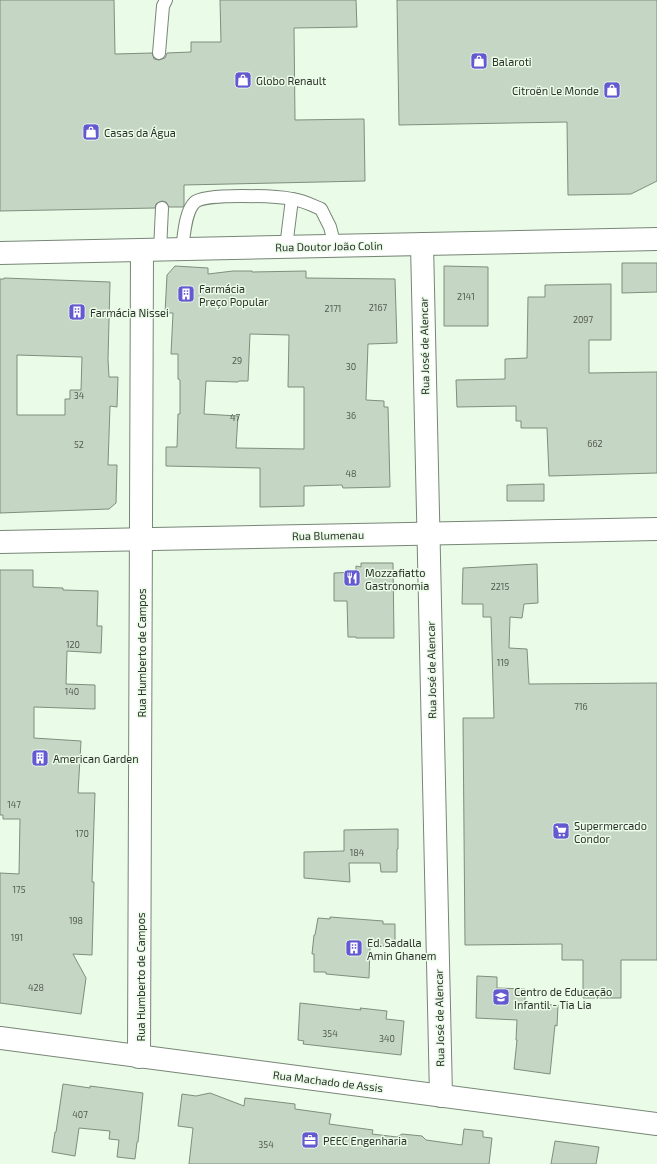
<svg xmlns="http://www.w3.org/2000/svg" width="657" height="1164" viewBox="0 0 657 1164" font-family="'Exo 2',sans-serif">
	<rect width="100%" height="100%" fill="#eafbe8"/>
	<g fill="#c6d6c4" stroke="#7f8e7d" fill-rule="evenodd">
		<path d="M 0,0 L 114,0 L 115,54 L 152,53 L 154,59 L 159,60 L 165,58 L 167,53 L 191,52 L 191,42 L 221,42 L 220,0 L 356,0 L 357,27 L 294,28 L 295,120 L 364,119 L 365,181 L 184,185 L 184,205 L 183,207 L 169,207 L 166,202 L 162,201 L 156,204 L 155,208 L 0,211 Z"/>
		<path d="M 397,0 L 657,0 L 657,181 L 631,194 L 568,195 L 567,122 L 399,125 Z"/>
		<path d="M 622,263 L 657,263 L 657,292 L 622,293 Z"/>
		<path d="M 175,266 L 208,268 L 208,274 L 233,271 L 252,271 L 252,272 L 306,271 L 306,278 L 395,279 L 397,343 L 368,344 L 366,400 L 384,401 L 384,407 L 388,407 L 390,487 L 343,488 L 342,485 L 304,486 L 304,506 L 260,507 L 260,468 L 166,466 L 166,447 L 177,447 L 178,414 L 180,414 L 180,380 L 178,379 L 178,354 L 171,354 L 173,313 L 165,313 L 167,275 ZM 250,334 L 289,335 L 288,387 L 304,387 L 304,449 L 236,448 L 238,416 L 204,414 L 206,381 L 238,382 L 239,381 L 248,381 Z"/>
		<path d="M 444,266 L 488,267 L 488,326 L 444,326 Z"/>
		<path d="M 4,278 L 110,282 L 108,359 L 109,377 L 118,377 L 117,407 L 110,406 L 108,465 L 117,465 L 116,503 L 109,509 L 0,513 L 0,279 L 4,279 ZM 17,355 L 82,357 L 81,390 L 70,390 L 70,399 L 65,399 L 65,415 L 17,415 Z"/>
		<path d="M 611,284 L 611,340 L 589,340 L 589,373 L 657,372 L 657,473 L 549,476 L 547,428 L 521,428 L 521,421 L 516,421 L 516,406 L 457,407 L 456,380 L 505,379 L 505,359 L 527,358 L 528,297 L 545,297 L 545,285 Z"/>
		<path d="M 544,484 L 544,501 L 507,501 L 507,485 Z"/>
		<path d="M 361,563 L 393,563 L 394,638 L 356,638 L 356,637 L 348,637 L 347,601 L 334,601 L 334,573 L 356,572 L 356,566 L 361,567 Z"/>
		<path d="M 537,564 L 538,603 L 524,604 L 522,618 L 510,617 L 509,648 L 527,649 L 529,684 L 657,683 L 657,960 L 621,960 L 621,998 L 583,998 L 583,960 L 562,960 L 562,944 L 465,945 L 463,718 L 494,718 L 491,617 L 483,617 L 483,604 L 462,604 L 463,568 Z"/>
		<path d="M 0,570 L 33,570 L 33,587 L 63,588 L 63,590 L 98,591 L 97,626 L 102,626 L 101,653 L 67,651 L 66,684 L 95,685 L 95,709 L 34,707 L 34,738 L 81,741 L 78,793 L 95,793 L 92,882 L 94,882 L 92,955 L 73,954 L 86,978 L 81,1014 L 0,1003 L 0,873 L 19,874 L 20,819 L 3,819 L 3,815 L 0,815 Z"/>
		<path d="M 398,829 L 398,849 L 397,849 L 397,872 L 381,872 L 380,863 L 349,863 L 350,882 L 304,878 L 304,852 L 344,851 L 344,830 Z"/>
		<path d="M 330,917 L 383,921 L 383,924 L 395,924 L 395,946 L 370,946 L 369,978 L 326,974 L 326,972 L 314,972 L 314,954 L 312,954 L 314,935 L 315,935 L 318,918 L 330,919 Z"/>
		<path d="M 477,976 L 497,977 L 497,988 L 525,989 L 525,1004 L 558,1005 L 557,1026 L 555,1025 L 550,1074 L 514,1069 L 517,1040 L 516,1040 L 517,1020 L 476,1018 Z"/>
		<path d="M 300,1003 L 361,1010 L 360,1008 L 387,1011 L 386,1019 L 404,1021 L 401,1055 L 303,1044 L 304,1041 L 298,1040 Z"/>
		<path d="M 63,1084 L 90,1088 L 90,1086 L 143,1093 L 138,1142 L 137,1142 L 135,1159 L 117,1157 L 119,1140 L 109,1139 L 110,1131 L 79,1128 L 75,1156 L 52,1152 L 55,1132 L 56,1132 Z"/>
		<path d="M 210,1093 L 244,1106 L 245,1098 L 295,1104 L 295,1109 L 331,1114 L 329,1124 L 373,1130 L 372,1134 L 397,1137 L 402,1134 L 422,1136 L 426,1140 L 462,1145 L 464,1129 L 483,1131 L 483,1137 L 492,1138 L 489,1164 L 189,1164 L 193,1128 L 178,1126 L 182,1094 L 196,1096 Z"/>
		<path d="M 555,1141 L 599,1147 L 596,1164 L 551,1164 Z"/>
	</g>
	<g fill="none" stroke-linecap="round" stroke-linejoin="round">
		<g stroke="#778676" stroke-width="14">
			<g id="lane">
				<path d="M 159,53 L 163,6 L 166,0"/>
				<path d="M 286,247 L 292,199"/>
				<path d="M 182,249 C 184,236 185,211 195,202 C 205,193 277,196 292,199 C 302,200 312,205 321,209 L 330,227 L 335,246"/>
				<path d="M 160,250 L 162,208"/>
			</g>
		</g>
		<g stroke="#778676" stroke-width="24">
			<g id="street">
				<path d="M 422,244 L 441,1096"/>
				<path d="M 0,1038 L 657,1124"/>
				<path d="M 139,1057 L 142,250"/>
			</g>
		</g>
		<g stroke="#778676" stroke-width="24">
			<g id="primary">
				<path d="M 0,253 L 657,239"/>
				<path d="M 0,542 L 657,529"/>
			</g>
		</g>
		<use href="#lane" stroke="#fff" stroke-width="12"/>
		<use href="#street" stroke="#fff" stroke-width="22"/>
		<use href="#primary" stroke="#fff" stroke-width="22"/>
	</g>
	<defs>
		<g id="shop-square" transform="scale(0.9)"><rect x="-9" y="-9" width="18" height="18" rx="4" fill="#6559d2" stroke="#eafbe8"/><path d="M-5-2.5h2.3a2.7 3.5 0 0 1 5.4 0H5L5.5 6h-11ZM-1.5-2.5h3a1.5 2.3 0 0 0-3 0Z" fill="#fff"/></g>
		<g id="building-square" transform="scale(0.9)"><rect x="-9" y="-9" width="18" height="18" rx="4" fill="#6559d2" stroke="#eafbe8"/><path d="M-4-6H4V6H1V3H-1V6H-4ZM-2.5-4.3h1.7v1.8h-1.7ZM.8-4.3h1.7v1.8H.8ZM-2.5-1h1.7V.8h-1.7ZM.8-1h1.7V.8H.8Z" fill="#fff"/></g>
		<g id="restaurant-square" transform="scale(0.9)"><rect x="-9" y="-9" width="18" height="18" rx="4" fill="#6559d2" stroke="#eafbe8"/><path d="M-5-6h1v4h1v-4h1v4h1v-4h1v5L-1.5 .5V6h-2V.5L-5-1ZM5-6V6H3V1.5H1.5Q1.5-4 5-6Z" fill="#fff"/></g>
		<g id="supermarket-square" transform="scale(0.9)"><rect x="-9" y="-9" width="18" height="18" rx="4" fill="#6559d2" stroke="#eafbe8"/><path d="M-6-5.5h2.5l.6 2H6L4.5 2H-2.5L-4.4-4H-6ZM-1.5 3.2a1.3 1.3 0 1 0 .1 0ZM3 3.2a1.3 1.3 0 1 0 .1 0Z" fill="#fff"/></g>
		<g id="school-square" transform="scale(0.9)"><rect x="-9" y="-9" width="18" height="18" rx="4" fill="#6559d2" stroke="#eafbe8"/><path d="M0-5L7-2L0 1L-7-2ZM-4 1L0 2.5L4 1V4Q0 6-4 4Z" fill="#fff"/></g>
		<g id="office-square" transform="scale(0.9)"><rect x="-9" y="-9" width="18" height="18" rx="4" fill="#6559d2" stroke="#eafbe8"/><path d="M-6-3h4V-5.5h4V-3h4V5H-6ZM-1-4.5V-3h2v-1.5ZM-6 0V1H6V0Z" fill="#fff"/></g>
	</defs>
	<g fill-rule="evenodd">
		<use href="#shop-square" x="479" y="61"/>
		<use href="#shop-square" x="243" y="80"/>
		<use href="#shop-square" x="612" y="90"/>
		<use href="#shop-square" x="91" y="132"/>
		<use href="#building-square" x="186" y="294"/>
		<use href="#building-square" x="77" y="312"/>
		<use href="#restaurant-square" x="352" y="578"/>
		<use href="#building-square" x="40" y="758"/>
		<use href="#supermarket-square" x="561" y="831"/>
		<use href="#building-square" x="354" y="948"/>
		<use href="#school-square" x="501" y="997"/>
		<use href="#office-square" x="310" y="1140"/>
	</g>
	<g text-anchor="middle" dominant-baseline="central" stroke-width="3" stroke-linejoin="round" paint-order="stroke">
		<g font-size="9" fill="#525b51">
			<text x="466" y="296">2141</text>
			<text x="378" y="307">2167</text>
			<text x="333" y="308">2171</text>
			<text x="583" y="319">2097</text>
			<text x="237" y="360">29</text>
			<text x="351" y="366">30</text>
			<text x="79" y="395">34</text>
			<text x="351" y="415">36</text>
			<text x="235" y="417">47</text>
			<text x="595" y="443">662</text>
			<text x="79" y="444">52</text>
			<text x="351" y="473">48</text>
			<text x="500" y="586">2215</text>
			<text x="73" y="644">120</text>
			<text x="503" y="662">119</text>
			<text x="72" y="691">140</text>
			<text x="581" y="706">716</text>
			<text x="14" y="804">147</text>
			<text x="82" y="833">170</text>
			<text x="357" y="852">184</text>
			<text x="19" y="889">175</text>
			<text x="76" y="920">198</text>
			<text x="17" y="937">191</text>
			<text x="36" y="987">428</text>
			<text x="330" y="1033">354</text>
			<text x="387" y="1038">340</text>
			<text x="80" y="1114">407</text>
			<text x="266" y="1144">354</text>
		</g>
		<g font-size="11" fill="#2c322b" stroke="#eafbe8" text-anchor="start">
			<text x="492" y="61">Balaroti</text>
			<text x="256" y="80">Globo Renault</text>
			<text x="599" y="90" text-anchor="end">Citroën Le Monde</text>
			<text x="104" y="132">Casas da Água</text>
			<text x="199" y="288">Farmácia<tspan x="199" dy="13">Preço Popular</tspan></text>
			<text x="90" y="312">Farmácia Nissei</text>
			<text x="365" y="572">Mozzafiatto<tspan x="365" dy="13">Gastronomia</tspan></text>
			<text x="53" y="758">American Garden</text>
			<text x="574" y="825">Supermercado<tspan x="574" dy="13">Condor</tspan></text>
			<text x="367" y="942">Ed. Sadalla<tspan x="367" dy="13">Amin Ghanem</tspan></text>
			<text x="514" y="991">Centro de Educação<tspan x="514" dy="13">Infantil - Tia Lia</tspan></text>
			<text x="323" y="1140">PEEC Engenharia</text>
		</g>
		<g font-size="11" fill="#2c322b" stroke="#eafbe8">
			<text transform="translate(329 246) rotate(-1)">Rua Doutor João Colin</text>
			<text transform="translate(424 346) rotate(-91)">Rua José de Alencar</text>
			<text transform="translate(328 535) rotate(-1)">Rua Blumenau</text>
			<text transform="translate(141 653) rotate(-90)">Rua Humberto de Campos</text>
			<text transform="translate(431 670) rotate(-91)">Rua José de Alencar</text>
			<text transform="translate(140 977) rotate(-90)">Rua Humberto de Campos</text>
			<text transform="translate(439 1018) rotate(-91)">Rua José de Alencar</text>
			<text transform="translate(328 1081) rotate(7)">Rua Machado de Assis</text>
		</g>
	</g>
</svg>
